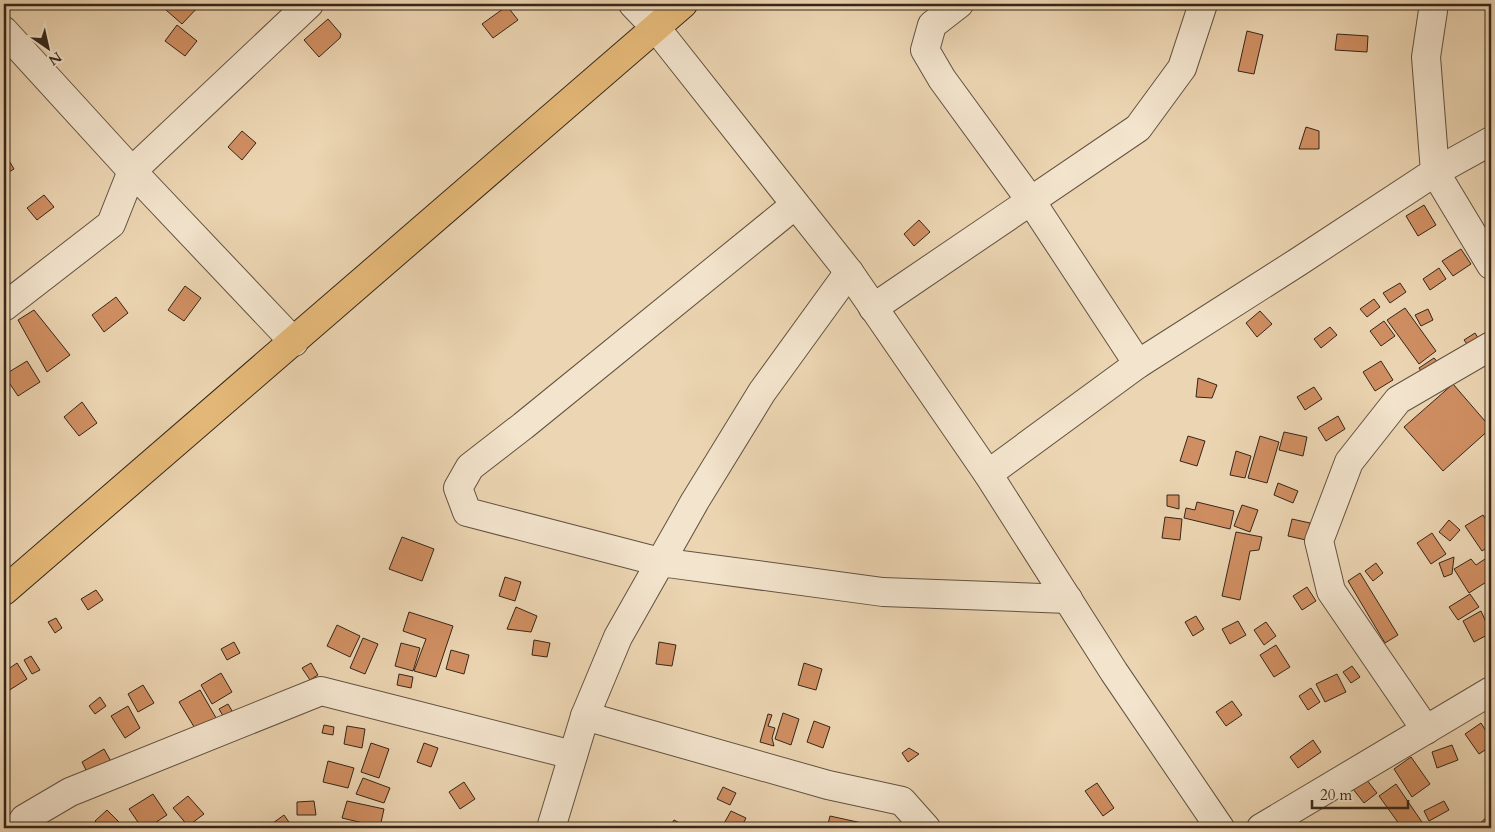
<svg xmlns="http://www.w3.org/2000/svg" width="1495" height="832" viewBox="0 0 1495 832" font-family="Cardo,serif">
	<rect width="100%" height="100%" fill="#ecd5b2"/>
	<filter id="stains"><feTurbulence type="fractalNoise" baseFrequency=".004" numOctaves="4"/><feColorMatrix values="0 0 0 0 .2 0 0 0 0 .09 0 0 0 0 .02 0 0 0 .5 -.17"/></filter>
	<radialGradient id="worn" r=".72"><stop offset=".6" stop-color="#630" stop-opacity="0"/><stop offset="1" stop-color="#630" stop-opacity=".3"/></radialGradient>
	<g fill="#d08f62" stroke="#35261a">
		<path d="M 172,4 L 197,4 L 199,6 L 182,24 L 166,10 Z"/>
		<path d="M 507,6 L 518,20 L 493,38 L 482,24 Z"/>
		<path d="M 328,19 L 341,34 L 340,38 L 319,57 L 304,40 Z"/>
		<path d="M 177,25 L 197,41 L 185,56 L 165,41 Z"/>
		<path d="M 1247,31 L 1263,35 L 1254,74 L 1238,71 Z"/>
		<path d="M 1337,34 L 1368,36 L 1367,52 L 1335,50 Z"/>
		<path d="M 1306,127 L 1319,131 L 1319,149 L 1299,149 Z"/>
		<path d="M 242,131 L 256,143 L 242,160 L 228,147 Z"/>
		<path d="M 4,152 L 14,169 L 4,175 Z"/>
		<path d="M 44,195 L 54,207 L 37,220 L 27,208 Z"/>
		<path d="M 1424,205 L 1436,225 L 1418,236 L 1406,216 Z"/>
		<path d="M 919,220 L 930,232 L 914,246 L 904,234 Z"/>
		<path d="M 1461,249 L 1471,264 L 1453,276 L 1442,261 Z"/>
		<path d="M 4,256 L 10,264 L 4,269 Z"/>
		<path d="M 1439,268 L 1446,279 L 1430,290 L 1423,279 Z"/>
		<path d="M 1400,283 L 1406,292 L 1390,303 L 1383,293 Z"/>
		<path d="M 185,286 L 201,298 L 184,321 L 168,310 Z"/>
		<path d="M 116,297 L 128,313 L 104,332 L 92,315 Z"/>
		<path d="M 1374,299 L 1380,307 L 1367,317 L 1360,309 Z"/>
		<path d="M 1405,308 L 1436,351 L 1419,364 L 1387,320 Z"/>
		<path d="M 1428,309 L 1433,320 L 1421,326 L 1415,315 Z"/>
		<path d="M 34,310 L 70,355 L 47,372 L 18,320 Z"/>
		<path d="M 1260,311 L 1272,324 L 1257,337 L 1246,323 Z"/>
		<path d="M 1384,321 L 1395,336 L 1381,346 L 1370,331 Z"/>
		<path d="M 1330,327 L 1337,335 L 1321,348 L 1314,339 Z"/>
		<path d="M 1475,333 L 1480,341 L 1470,348 L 1464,340 Z"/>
		<path d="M 1434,358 L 1441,366 L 1425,377 L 1419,368 Z"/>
		<path d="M 27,361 L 40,382 L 18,396 L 4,375 Z"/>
		<path d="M 1381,361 L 1393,380 L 1375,391 L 1363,372 Z"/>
		<path d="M 1198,378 L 1217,385 L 1212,398 L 1196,397 Z"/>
		<path d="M 1453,384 L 1491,428 L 1443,471 L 1404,427 Z"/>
		<path d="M 1314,387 L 1322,399 L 1305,410 L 1297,397 Z"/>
		<path d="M 82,402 L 97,423 L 79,436 L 64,417 Z"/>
		<path d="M 1338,416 L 1345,429 L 1326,441 L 1318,428 Z"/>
		<path d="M 1284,432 L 1307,437 L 1303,456 L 1279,450 Z"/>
		<path d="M 1188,436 L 1205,441 L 1197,466 L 1180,461 Z"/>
		<path d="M 1260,436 L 1279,442 L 1267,483 L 1248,478 Z"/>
		<path d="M 1236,451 L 1251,456 L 1245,478 L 1230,475 Z"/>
		<path d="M 1278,483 L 1298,491 L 1293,503 L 1274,495 Z"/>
		<path d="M 1167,495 L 1179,495 L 1179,509 L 1167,506 Z"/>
		<path d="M 1197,502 L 1234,511 L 1230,529 L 1184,518 L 1186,508 L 1195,510 Z"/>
		<path d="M 1242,505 L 1258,510 L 1250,532 L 1234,526 Z"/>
		<path d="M 1483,515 L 1491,527 L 1491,545 L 1482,551 L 1465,526 Z"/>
		<path d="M 1165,517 L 1182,519 L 1180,540 L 1162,538 Z"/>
		<path d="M 1292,519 L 1310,523 L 1306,540 L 1288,536 Z"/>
		<path d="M 1449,520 L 1460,530 L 1450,541 L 1439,532 Z"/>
		<path d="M 1236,532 L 1262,537 L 1259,550 L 1250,551 L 1240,600 L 1222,596 Z"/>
		<path d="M 1432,533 L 1446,554 L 1431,564 L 1417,543 Z"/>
		<path d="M 402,537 L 434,549 L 422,581 L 389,569 Z"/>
		<path d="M 1491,555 L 1491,579 L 1469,593 L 1454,569 L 1471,559 L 1476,565 Z"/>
		<path d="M 1454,557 L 1452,574 L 1444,577 L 1439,563 Z"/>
		<path d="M 1376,563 L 1383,573 L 1373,581 L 1365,571 Z"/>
		<path d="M 1360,573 L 1398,635 L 1385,643 L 1348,581 Z"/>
		<path d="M 505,577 L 521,582 L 515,601 L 499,596 Z"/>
		<path d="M 1307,587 L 1316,601 L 1302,610 L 1293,596 Z"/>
		<path d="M 96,590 L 103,600 L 88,610 L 81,599 Z"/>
		<path d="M 1470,594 L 1479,607 L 1458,620 L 1449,607 Z"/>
		<path d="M 516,607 L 537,616 L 531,632 L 507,629 Z"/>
		<path d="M 1481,611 L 1491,633 L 1474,642 L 1463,621 Z"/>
		<path d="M 409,612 L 453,626 L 436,677 L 414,671 L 426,639 L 403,631 Z"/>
		<path d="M 1196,616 L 1204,629 L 1193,636 L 1185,622 Z"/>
		<path d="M 56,618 L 62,628 L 55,633 L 48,622 Z"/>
		<path d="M 1238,621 L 1246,635 L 1230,644 L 1222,629 Z"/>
		<path d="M 1266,622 L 1276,636 L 1264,645 L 1254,630 Z"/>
		<path d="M 337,625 L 360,636 L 350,657 L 327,646 Z"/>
		<path d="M 363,638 L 378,644 L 365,674 L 350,668 Z"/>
		<path d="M 534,640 L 550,643 L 547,657 L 532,655 Z"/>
		<path d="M 234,642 L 240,653 L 227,660 L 221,649 Z"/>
		<path d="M 659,642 L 676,645 L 672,666 L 656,664 Z"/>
		<path d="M 401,643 L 420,648 L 413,671 L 395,666 Z"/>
		<path d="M 1276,645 L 1290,667 L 1274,677 L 1260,655 Z"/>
		<path d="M 451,650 L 469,655 L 464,674 L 446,669 Z"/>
		<path d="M 31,656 L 40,670 L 32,674 L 24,660 Z"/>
		<path d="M 17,663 L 27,679 L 8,691 L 4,685 L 4,672 Z"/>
		<path d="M 311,663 L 318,675 L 310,680 L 302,668 Z"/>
		<path d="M 804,663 L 822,669 L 816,690 L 798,685 Z"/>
		<path d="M 1352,666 L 1360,677 L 1351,683 L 1343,672 Z"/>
		<path d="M 221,673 L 232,692 L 212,704 L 201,685 Z"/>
		<path d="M 399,674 L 413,677 L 411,688 L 397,685 Z"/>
		<path d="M 1337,674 L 1346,692 L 1325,702 L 1316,684 Z"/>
		<path d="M 143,685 L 154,703 L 138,712 L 128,694 Z"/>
		<path d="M 1311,688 L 1320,702 L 1308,710 L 1299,696 Z"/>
		<path d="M 200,690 L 219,723 L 199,735 L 179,702 Z"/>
		<path d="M 100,697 L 106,706 L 95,714 L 89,706 Z"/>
		<path d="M 1232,701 L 1242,715 L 1226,726 L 1216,712 Z"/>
		<path d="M 228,704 L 235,716 L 226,721 L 219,709 Z"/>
		<path d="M 128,706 L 140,728 L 125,738 L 111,716 Z"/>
		<path d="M 783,713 L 799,719 L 791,745 L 775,739 Z"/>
		<path d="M 768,714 L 772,715 L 768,726 L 775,728 L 772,738 L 774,746 L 760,742 Z"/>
		<path d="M 814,721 L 830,727 L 823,748 L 807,742 Z"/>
		<path d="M 1481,723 L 1491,739 L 1491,746 L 1479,754 L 1465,734 Z"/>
		<path d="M 324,725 L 334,727 L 333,735 L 322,733 Z"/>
		<path d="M 347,726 L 365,729 L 362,748 L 344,744 Z"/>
		<path d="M 1313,740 L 1321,752 L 1298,768 L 1290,757 Z"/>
		<path d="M 371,743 L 389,749 L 379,778 L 361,772 Z"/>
		<path d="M 424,743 L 438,748 L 431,767 L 417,762 Z"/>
		<path d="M 1452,745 L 1458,760 L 1437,768 L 1432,752 Z"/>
		<path d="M 909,748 L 919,754 L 908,762 L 902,753 Z"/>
		<path d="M 104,749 L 113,765 L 90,778 L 82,762 Z"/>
		<path d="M 1411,757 L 1430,784 L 1412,797 L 1394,769 Z"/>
		<path d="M 328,761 L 354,768 L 348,788 L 323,782 Z"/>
		<path d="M 363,778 L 390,788 L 384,803 L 356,794 Z"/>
		<path d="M 1366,779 L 1377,793 L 1364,803 L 1353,789 Z"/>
		<path d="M 464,782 L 475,799 L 460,809 L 449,792 Z"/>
		<path d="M 1097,783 L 1114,808 L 1103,816 L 1085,791 Z"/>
		<path d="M 1396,784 L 1426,828 L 1402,828 L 1379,796 Z"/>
		<path d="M 723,787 L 736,793 L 730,805 L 717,799 Z"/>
		<path d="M 153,794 L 167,815 L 147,828 L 142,828 L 129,809 Z"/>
		<path d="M 188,796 L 204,814 L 188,826 L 173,808 Z"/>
		<path d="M 314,801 L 316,815 L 297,815 L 297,802 Z"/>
		<path d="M 347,801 L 384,809 L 380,827 L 342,818 Z"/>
		<path d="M 1444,801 L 1449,810 L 1429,821 L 1424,811 Z"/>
		<path d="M 107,810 L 119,822 L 113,828 L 102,828 L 95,821 Z"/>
		<path d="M 731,811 L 746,818 L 741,828 L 722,827 Z"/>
		<path d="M 1491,813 L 1491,828 L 1475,828 Z"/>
		<path d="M 284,815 L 293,828 L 266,828 Z"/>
		<path d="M 830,816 L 871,825 L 871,828 L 827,828 Z"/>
		<path d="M 674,820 L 689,828 L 669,828 Z"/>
	</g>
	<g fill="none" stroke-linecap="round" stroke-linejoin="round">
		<g stroke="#635240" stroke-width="30">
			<g id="minor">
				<path d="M 633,4 L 656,28 L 849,272 L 988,474 L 1114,672 L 1220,828"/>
				<path d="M 959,4 L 932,25 L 925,50 L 942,79 L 1031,201 L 1138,364"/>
				<path d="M 1434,4 L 1426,57 L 1435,172 L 1491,265"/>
				<path d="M 4,31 L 132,171 L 294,342"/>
				<path d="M 795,205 L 523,426 L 470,467 L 458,488 L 467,512 L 660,562 L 883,592 L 1068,599"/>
				<path d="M 4,307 L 111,224 L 132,171 L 309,4"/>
				<path d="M 873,308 L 1138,128 L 1182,68 L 1203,4"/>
				<path d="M 988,474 L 1138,364 L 1298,262 L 1435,172 L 1491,141"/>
				<path d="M 585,716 L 828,785 L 902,801 L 926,828"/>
				<path d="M 1426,730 L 1331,591 L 1319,541 L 1349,462 L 1398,400 L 1491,346"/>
				<path d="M 19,828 L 24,819 L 70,792 L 321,691 L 573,755"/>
				<path d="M 551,828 L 585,716 L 618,637 L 695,501 L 762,392 L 849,272"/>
				<path d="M 1261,828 L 1491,691"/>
			</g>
		</g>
		<g stroke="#35261a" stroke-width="30">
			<path id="primary" d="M 4,591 L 683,4"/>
		</g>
		<use href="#minor" stroke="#f3e4cd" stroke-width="28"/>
		<use href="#primary" stroke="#e6ba79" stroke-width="28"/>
	</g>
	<rect width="1495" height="832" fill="none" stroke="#ecd5b2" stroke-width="20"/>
	<rect x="5" y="5" width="1485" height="822" fill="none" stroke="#35261a" stroke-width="2.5"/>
	<rect x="10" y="10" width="1475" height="812" fill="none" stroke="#35261a"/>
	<g transform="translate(48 48) rotate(146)" stroke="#f3e4cd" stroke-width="4" paint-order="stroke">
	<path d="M0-4L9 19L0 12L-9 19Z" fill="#35261a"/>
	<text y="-8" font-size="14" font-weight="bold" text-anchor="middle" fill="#35261a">N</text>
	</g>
	<path d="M1312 800v8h96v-8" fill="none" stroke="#35261a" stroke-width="2.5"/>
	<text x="1320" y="800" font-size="15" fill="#35261a" stroke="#f3e4cd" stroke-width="4" paint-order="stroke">20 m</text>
	<rect width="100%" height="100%" filter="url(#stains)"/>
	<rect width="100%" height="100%" fill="url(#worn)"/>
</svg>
